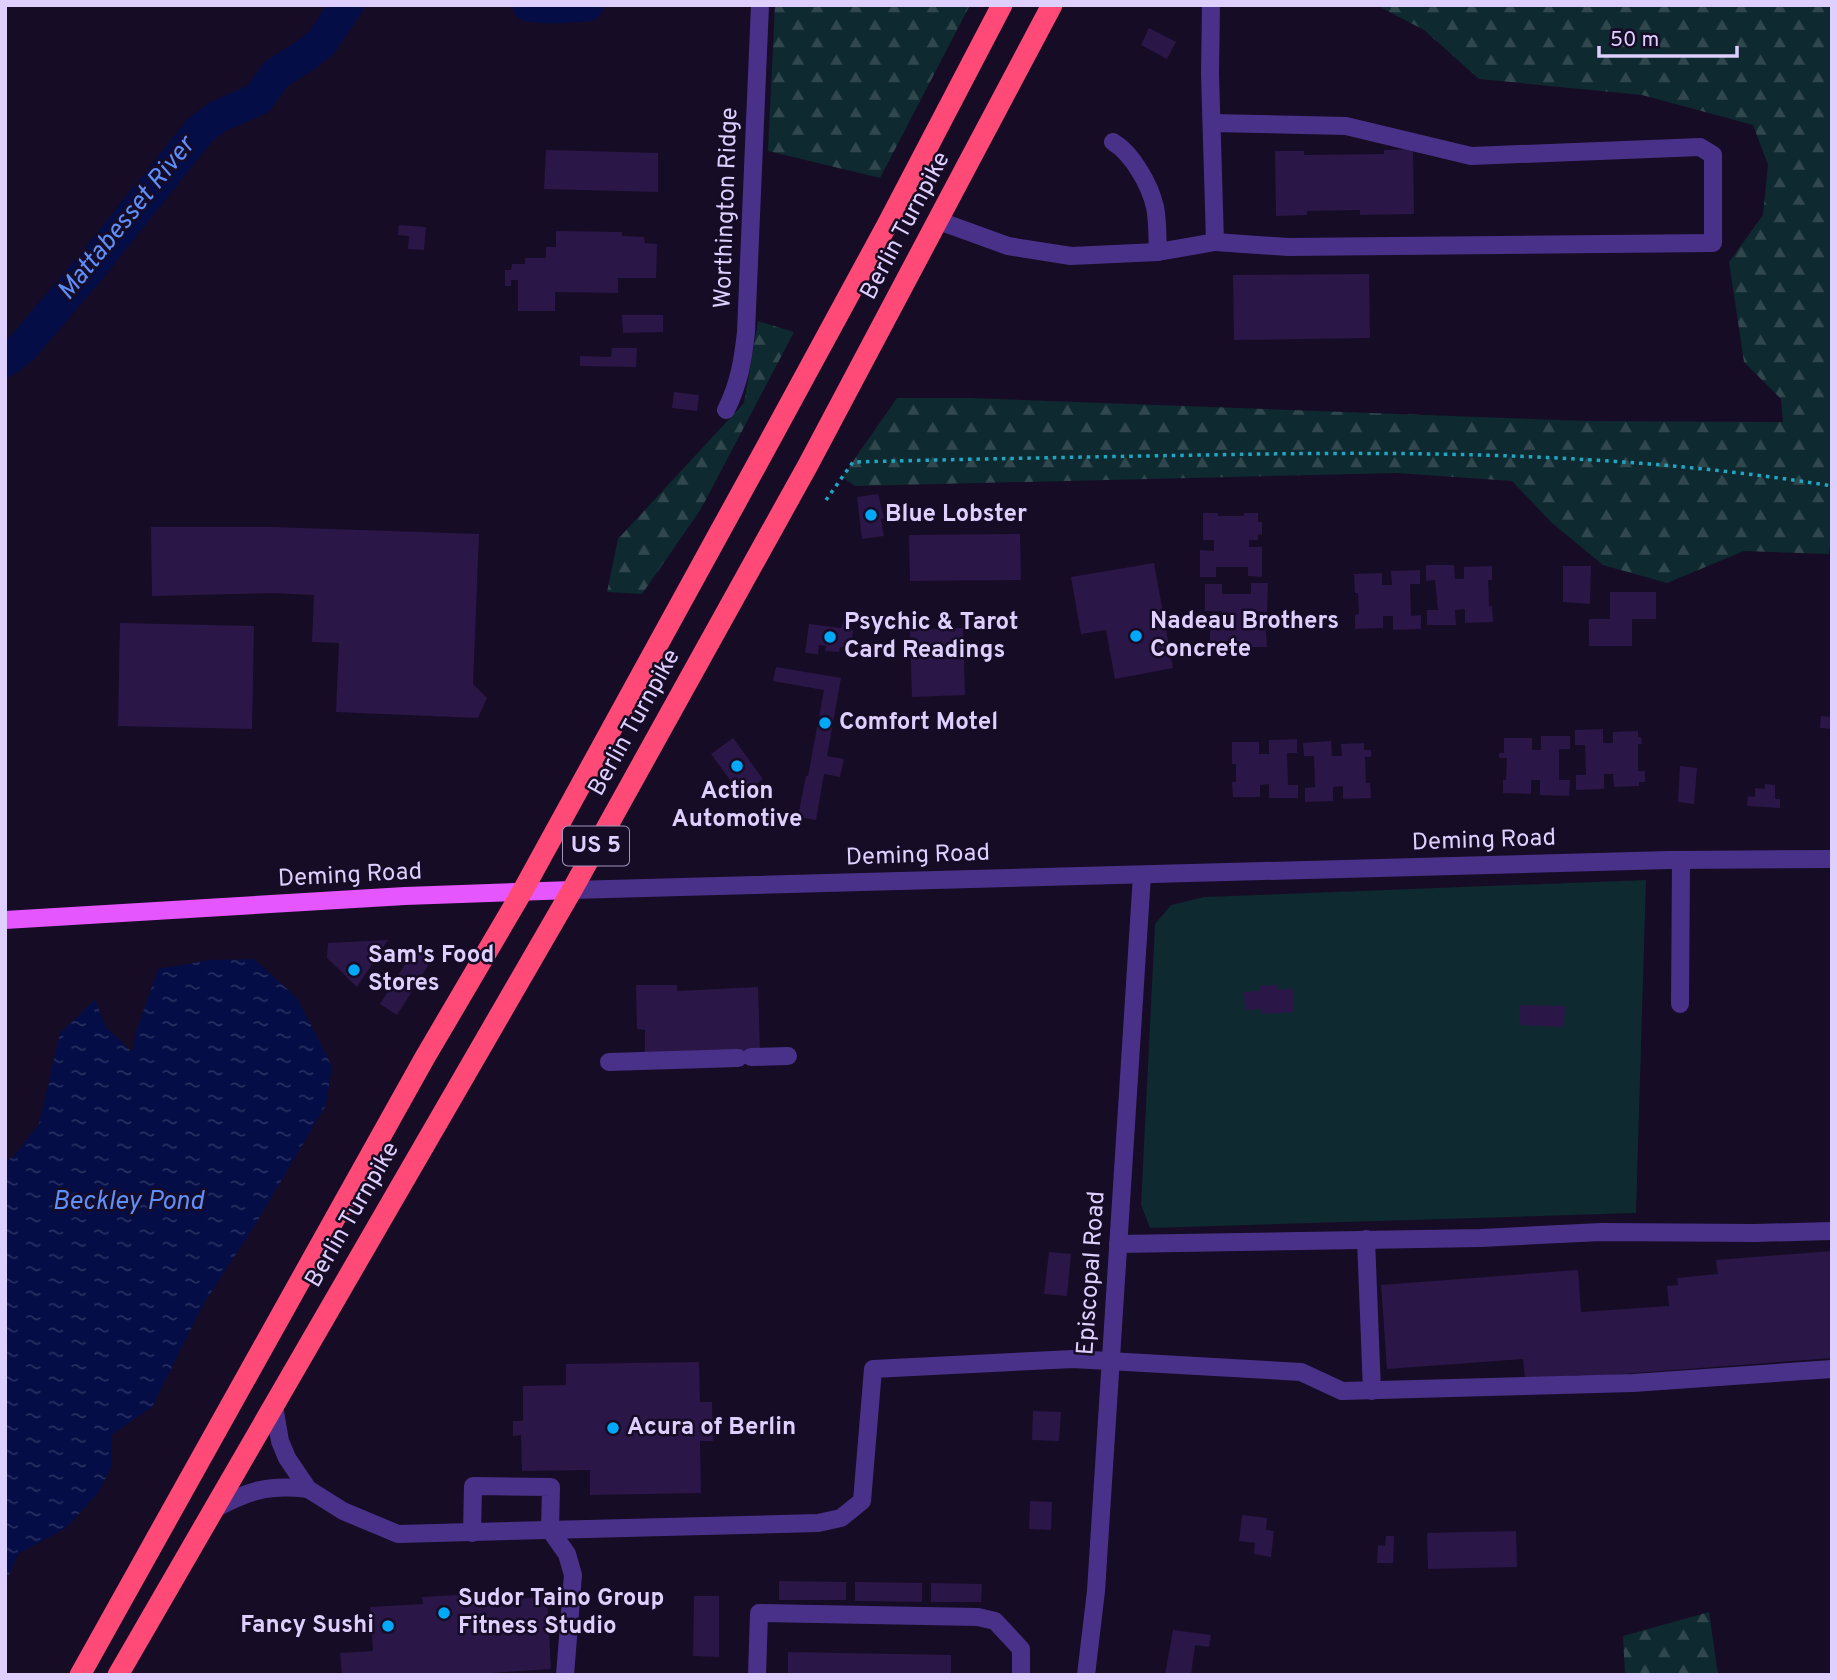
<svg xmlns="http://www.w3.org/2000/svg" width="1837" height="1680" viewBox="0 0 1837 1680" font-family="Overpass,sans-serif">
	<defs>
		<pattern id="forest-firs" width="22" height="20" patternUnits="userSpaceOnUse" patternTransform="scale(1.75)"><rect width="22" height="20" fill="#0e292f"/><path d="M5 1l3.5 6h-7zM16 11l3.5 6h-7z" fill="#31474e"/></pattern>
		<pattern id="water-ripples" width="26" height="14" patternUnits="userSpaceOnUse" patternTransform="scale(1.75)"><rect width="26" height="14" fill="#040d45"/><path d="M2 4q2-2 4 0t4 0M15 11q2-2 4 0t4 0" fill="none" stroke="#282f61"/></pattern>
	</defs>
	<rect width="100%" height="100%" fill="#160c25"/>
	<path fill="#0e292f" d="M 1646,880 L 1636,1213 L 1150,1228 L 1141,1205 L 1155,924 L 1171,905 L 1204,897 Z"/>
	<g fill="url(#forest-firs)">
		<path d="M 775,5 L 970,5 L 880,178 L 768,151 Z"/>
		<path d="M 1376,5 L 1832,5 L 1832,530 L 1829,554 L 1744,551 L 1667,583 L 1603,565 L 1552,523 L 1512,481 L 1397,473 L 855,486 L 842,477 L 897,398 L 969,398 L 1587,421 L 1783,422 L 1781,399 L 1744,362 L 1729,262 L 1763,215 L 1768,165 L 1753,125 L 1642,95 L 1479,79 L 1424,30 Z"/>
		<path d="M 758,321 L 794,332 L 701,509 L 642,594 L 607,592 L 618,539 L 744,403 Z"/>
		<path d="M 1709,1612 L 1718,1675 L 1625,1675 L 1623,1636 Z"/>
	</g>
	<path fill="url(#water-ripples)" d="M 254,959 L 297,998 L 332,1066 L 326,1105 L 255,1225 L 203,1305 L 152,1407 L 111,1435 L 112,1466 L 98,1493 L 66,1528 L 18,1554 L 5,1585 L 5,1161 L 13,1157 L 39,1124 L 60,1033 L 95,1000 L 106,1027 L 132,1052 L 136,1032 L 158,969 L 210,960 Z"/>
	<g fill="none" stroke-linecap="round" stroke-linejoin="round">
		<g stroke="#040d45" stroke-width="33">
			<path d="M 529,5 L 549,7 L 587,5"/>
			<path d="M 5,361 L 22,348 L 90,268 L 200,130 L 217,117 L 258,99 L 276,74 L 306,55 L 321,43 L 347,5"/>
		</g>
	</g>
	<g fill="#2b1648">
		<path d="M 1149,28 L 1176,42 L 1167,59 L 1141,45 Z"/>
		<path d="M 1413,149 L 1414,214 L 1360,215 L 1360,210 L 1307,211 L 1307,215 L 1276,216 L 1275,151 L 1304,151 L 1304,155 L 1384,154 L 1384,150 Z"/>
		<path d="M 546,150 L 658,153 L 658,192 L 544,189 Z"/>
		<path d="M 399,225 L 426,227 L 424,250 L 408,249 L 409,236 L 398,235 Z"/>
		<path d="M 556,231 L 622,232 L 622,236 L 644,237 L 645,243 L 657,244 L 656,278 L 618,278 L 618,293 L 555,292 L 555,311 L 518,311 L 518,280 L 511,280 L 511,286 L 505,286 L 505,270 L 511,270 L 512,264 L 525,264 L 525,258 L 546,258 L 546,247 L 556,247 Z"/>
		<path d="M 1369,274 L 1370,338 L 1234,340 L 1233,275 Z"/>
		<path d="M 622,315 L 663,315 L 663,332 L 623,333 Z"/>
		<path d="M 612,348 L 637,348 L 636,367 L 580,366 L 580,356 L 611,357 Z"/>
		<path d="M 674,392 L 699,395 L 697,411 L 672,408 Z"/>
		<path d="M 878,494 L 884,518 L 881,519 L 884,536 L 862,539 L 857,497 Z"/>
		<path d="M 1203,513 L 1218,513 L 1218,516 L 1244,516 L 1244,513 L 1258,513 L 1258,522 L 1262,522 L 1262,535 L 1258,534 L 1258,540 L 1249,540 L 1249,547 L 1262,547 L 1262,577 L 1248,576 L 1248,567 L 1216,567 L 1216,577 L 1200,577 L 1200,550 L 1214,551 L 1214,540 L 1203,540 Z"/>
		<path d="M 151,527 L 272,527 L 479,534 L 473,684 L 487,698 L 478,718 L 336,712 L 339,643 L 312,642 L 314,595 L 273,593 L 152,596 Z"/>
		<path d="M 1020,534 L 1021,580 L 910,581 L 909,535 Z"/>
		<path d="M 1154,563 L 1173,668 L 1115,679 L 1106,630 L 1081,634 L 1071,577 Z"/>
		<path d="M 1426,565 L 1454,565 L 1455,579 L 1464,579 L 1464,567 L 1492,566 L 1492,580 L 1488,580 L 1489,606 L 1492,606 L 1493,622 L 1465,623 L 1465,609 L 1455,610 L 1456,625 L 1427,625 L 1427,610 L 1438,610 L 1435,580 L 1426,581 Z"/>
		<path d="M 1563,566 L 1591,566 L 1590,604 L 1563,602 Z"/>
		<path d="M 1420,570 L 1420,584 L 1410,584 L 1411,616 L 1421,615 L 1421,629 L 1393,630 L 1393,616 L 1383,616 L 1383,628 L 1355,629 L 1355,615 L 1359,614 L 1358,593 L 1355,593 L 1354,574 L 1382,573 L 1382,585 L 1392,585 L 1391,571 Z"/>
		<path d="M 1251,583 L 1268,583 L 1267,612 L 1251,611 L 1251,619 L 1265,619 L 1267,647 L 1224,647 L 1224,649 L 1210,650 L 1210,623 L 1222,623 L 1222,611 L 1205,611 L 1205,584 L 1222,584 L 1222,594 L 1251,594 Z"/>
		<path d="M 1610,592 L 1656,592 L 1656,619 L 1632,619 L 1632,646 L 1589,646 L 1589,619 L 1610,619 Z"/>
		<path d="M 844,620 L 852,621 L 851,629 L 853,630 L 851,649 L 840,647 L 839,652 L 825,651 L 826,646 L 819,645 L 818,654 L 805,653 L 809,624 L 841,628 Z"/>
		<path d="M 120,623 L 254,626 L 252,729 L 118,726 Z"/>
		<path d="M 963,628 L 965,695 L 912,697 L 910,630 Z"/>
		<path d="M 776,667 L 841,678 L 827,756 L 844,759 L 840,777 L 824,774 L 816,820 L 798,817 L 806,776 L 808,776 L 824,690 L 773,681 Z"/>
		<path d="M 1821,716 L 1832,717 L 1832,729 L 1820,728 Z"/>
		<path d="M 1603,729 L 1603,743 L 1613,743 L 1613,732 L 1638,731 L 1638,737 L 1641,737 L 1642,744 L 1638,744 L 1638,771 L 1645,771 L 1645,782 L 1639,782 L 1639,786 L 1614,787 L 1613,774 L 1604,774 L 1604,789 L 1576,790 L 1576,775 L 1586,775 L 1585,745 L 1575,745 L 1575,730 Z"/>
		<path d="M 1541,736 L 1570,736 L 1570,749 L 1559,749 L 1559,780 L 1570,780 L 1569,796 L 1540,795 L 1540,780 L 1531,780 L 1531,794 L 1503,793 L 1503,780 L 1506,780 L 1507,758 L 1499,758 L 1499,753 L 1504,753 L 1504,738 L 1532,738 L 1532,750 L 1541,750 Z"/>
		<path d="M 733,738 L 763,779 L 741,795 L 711,754 Z"/>
		<path d="M 1297,739 L 1297,753 L 1287,753 L 1288,785 L 1298,785 L 1298,798 L 1269,798 L 1269,784 L 1260,785 L 1260,797 L 1233,797 L 1232,782 L 1236,782 L 1236,764 L 1232,764 L 1232,742 L 1259,742 L 1259,754 L 1269,754 L 1269,740 Z"/>
		<path d="M 1331,741 L 1332,756 L 1342,756 L 1341,744 L 1364,743 L 1364,750 L 1371,750 L 1371,757 L 1365,757 L 1366,783 L 1370,783 L 1371,798 L 1343,799 L 1343,786 L 1333,787 L 1333,801 L 1305,802 L 1305,788 L 1315,787 L 1314,756 L 1304,756 L 1303,743 Z"/>
		<path d="M 1680,766 L 1697,768 L 1694,804 L 1678,802 Z"/>
		<path d="M 1765,784 L 1775,785 L 1775,799 L 1780,799 L 1780,808 L 1747,806 L 1748,796 L 1755,797 L 1755,788 L 1765,789 Z"/>
		<path d="M 388,940 L 357,987 L 327,958 L 328,943 Z"/>
		<path d="M 414,950 L 431,961 L 397,1015 L 380,1004 Z"/>
		<path d="M 636,985 L 677,985 L 677,991 L 758,987 L 760,1051 L 645,1055 L 645,1030 L 637,1029 Z"/>
		<path d="M 1277,985 L 1278,990 L 1293,989 L 1294,1012 L 1261,1014 L 1261,1009 L 1245,1010 L 1244,992 L 1259,991 L 1259,986 Z"/>
		<path d="M 1520,1005 L 1565,1006 L 1564,1027 L 1520,1025 Z"/>
		<path d="M 1832,1251 L 1832,1358 L 1581,1377 L 1581,1375 L 1525,1379 L 1523,1359 L 1387,1369 L 1381,1285 L 1578,1270 L 1581,1312 L 1669,1306 L 1667,1286 L 1678,1285 L 1677,1278 L 1718,1274 L 1716,1260 Z"/>
		<path d="M 1049,1252 L 1071,1254 L 1067,1296 L 1044,1294 Z"/>
		<path d="M 699,1362 L 700,1402 L 712,1402 L 713,1441 L 700,1441 L 701,1493 L 590,1495 L 590,1470 L 522,1471 L 521,1435 L 513,1436 L 513,1421 L 523,1421 L 523,1386 L 566,1385 L 566,1364 Z"/>
		<path d="M 1033,1411 L 1061,1412 L 1059,1441 L 1032,1440 Z"/>
		<path d="M 1030,1501 L 1052,1502 L 1051,1530 L 1029,1529 Z"/>
		<path d="M 1242,1515 L 1267,1518 L 1266,1530 L 1274,1531 L 1271,1557 L 1254,1554 L 1255,1543 L 1239,1541 Z"/>
		<path d="M 1516,1531 L 1517,1567 L 1428,1569 L 1427,1533 Z"/>
		<path d="M 1386,1536 L 1394,1536 L 1393,1563 L 1377,1563 L 1378,1545 L 1385,1546 Z"/>
		<path d="M 779,1581 L 846,1582 L 846,1600 L 779,1600 Z"/>
		<path d="M 855,1582 L 922,1583 L 922,1602 L 855,1601 Z"/>
		<path d="M 931,1583 L 982,1584 L 981,1602 L 931,1602 Z"/>
		<path d="M 495,1593 L 496,1600 L 547,1597 L 551,1669 L 461,1675 L 342,1675 L 340,1653 L 373,1651 L 370,1607 L 423,1604 L 422,1597 Z"/>
		<path d="M 694,1596 L 719,1596 L 719,1657 L 693,1656 Z"/>
		<path d="M 1173,1630 L 1211,1635 L 1209,1647 L 1195,1645 L 1191,1675 L 1165,1675 Z"/>
		<path d="M 788,1652 L 951,1655 L 951,1675 L 788,1675 Z"/>
	</g>
	<g fill="none" stroke-linecap="round" stroke-linejoin="round">
		<path stroke="#21a6c1" stroke-width="3.5" stroke-dasharray="3.5 5" stroke-linecap="butt" d="M 826,500 L 853,462 C 970,459 1086,457 1203,455 C 1412,451 1624,452 1832,486"/>
		<g stroke="#493189" stroke-width="18">
			<path d="M 1212,123 L 1346,126 L 1471,156 L 1700,147 L 1713,155 L 1713,243 L 1288,247 L 1215,242"/>
			<path d="M 1113,142 C 1132,153 1150,185 1155,207 C 1158,221 1157,238 1158,252 L 1215,242 L 1210,74 L 1211,5"/>
			<path d="M 939,221 L 1008,246 L 1071,256 L 1158,252"/>
			<path d="M 726,410 C 739,384 743,360 746,332 L 760,5"/>
			<path d="M 572,890 L 1669,860 L 1832,859"/>
			<path d="M 1680,1004 L 1681,860"/>
			<path d="M 751,1057 L 788,1056"/>
			<path d="M 609,1062 L 738,1058"/>
			<path d="M 1366,1239 L 1372,1391"/>
			<path d="M 1118,1244 L 1481,1238 L 1601,1232 L 1755,1233 L 1832,1231"/>
			<path d="M 274,1406 L 280,1441 L 287,1458 L 308,1489 L 343,1511 L 398,1534 L 818,1523 L 841,1518 L 862,1501 L 873,1369 L 1073,1359 L 1301,1372 L 1342,1391 L 1633,1383 L 1832,1369"/>
			<path d="M 214,1509 C 248,1491 268,1484 308,1489"/>
			<path d="M 472,1533 L 473,1486 L 551,1487 L 550,1530 L 567,1554 L 573,1575 L 565,1675"/>
			<path d="M 757,1675 L 759,1613 L 978,1617 L 995,1621 L 1021,1649 L 1021,1675"/>
			<path d="M 1086,1675 L 1096,1591 L 1142,875"/>
		</g>
		<path stroke="#e656ff" stroke-width="18" d="M 5,920 L 405,896 L 572,890"/>
		<g stroke="#ff4a78" stroke-width="21">
			<path d="M 80,1675 L 424,1059 L 522,892 L 768,444 L 887,225 L 1002,5"/>
			<path d="M 118,1675 L 572,890 L 808,465 L 1052,5"/>
		</g>
	</g>
	<g fill="#00a8fa" stroke="#160c25" stroke-width="2.5">
		<circle cx="871" cy="515" r="7"/>
		<circle cx="1136" cy="636" r="7"/>
		<circle cx="830" cy="637" r="7"/>
		<circle cx="825" cy="723" r="7"/>
		<circle cx="737" cy="766" r="7"/>
		<circle cx="354" cy="970" r="7"/>
		<circle cx="613" cy="1428" r="7"/>
		<circle cx="444" cy="1613" r="7"/>
		<circle cx="388" cy="1626" r="7"/>
	</g>
	<g text-anchor="middle" dominant-baseline="central" stroke-width="5" stroke-linejoin="round" paint-order="stroke">
		<rect fill="#160c25" stroke="#a394be" stroke-width="2" x="563" y="826.5" width="66" height="39" rx="5"/>
		<g font-size="23" font-weight="bold" fill="#dfcfff">
			<text x="596" y="846">US 5</text>
		</g>
		<g font-size="24" fill="#dfcfff" stroke="#160c25">
			<text transform="translate(727 208) rotate(-88)">Worthington Ridge</text>
			<text transform="translate(906 226) rotate(-62)">Berlin Turnpike</text>
			<text transform="translate(635 723) rotate(-61)">Berlin Turnpike</text>
			<text transform="translate(1484 841) rotate(-2)">Deming Road</text>
			<text transform="translate(918 856) rotate(-2)">Deming Road</text>
			<text transform="translate(350 876) rotate(-3)">Deming Road</text>
			<text transform="translate(353 1215) rotate(-60)">Berlin Turnpike</text>
			<text transform="translate(1092 1273) rotate(-86)">Episcopal Road</text>
		</g>
		<g font-size="24" font-weight="bold" fill="#dfcfff" stroke="#160c25" text-anchor="start">
			<text x="885" y="515">Blue Lobster</text>
			<text x="1150" y="622">Nadeau Brothers<tspan x="1150" dy="28">Concrete</tspan></text>
			<text x="844" y="623">Psychic &amp; Tarot<tspan x="844" dy="28">Card Readings</tspan></text>
			<text x="839" y="723">Comfort Motel</text>
			<text x="737" y="792" text-anchor="middle">Action<tspan x="737" dy="28">Automotive</tspan></text>
			<text x="368" y="956">Sam's Food<tspan x="368" dy="28">Stores</tspan></text>
			<text x="627" y="1428">Acura of Berlin</text>
			<text x="458" y="1599">Sudor Taino Group<tspan x="458" dy="28">Fitness Studio</tspan></text>
			<text x="374" y="1626" text-anchor="end">Fancy Sushi</text>
		</g>
		<g font-size="26" font-style="italic" fill="#5d8fff" stroke="#160c25">
			<text transform="translate(127 219) rotate(-51)">Mattabesset River</text>
			<text x="128" y="1202">Beckley Pond</text>
		</g>
	</g>
	<rect width="1837" height="1680" fill="none" stroke="#dfcfff" stroke-width="14"/>
	<path d="M1599 46v10h138v-10" fill="none" stroke="#dfcfff" stroke-width="3.5"/>
	<text x="1610" y="46" font-size="21" fill="#dfcfff" stroke="#160c25" stroke-width="5" paint-order="stroke">50 m</text>
</svg>
